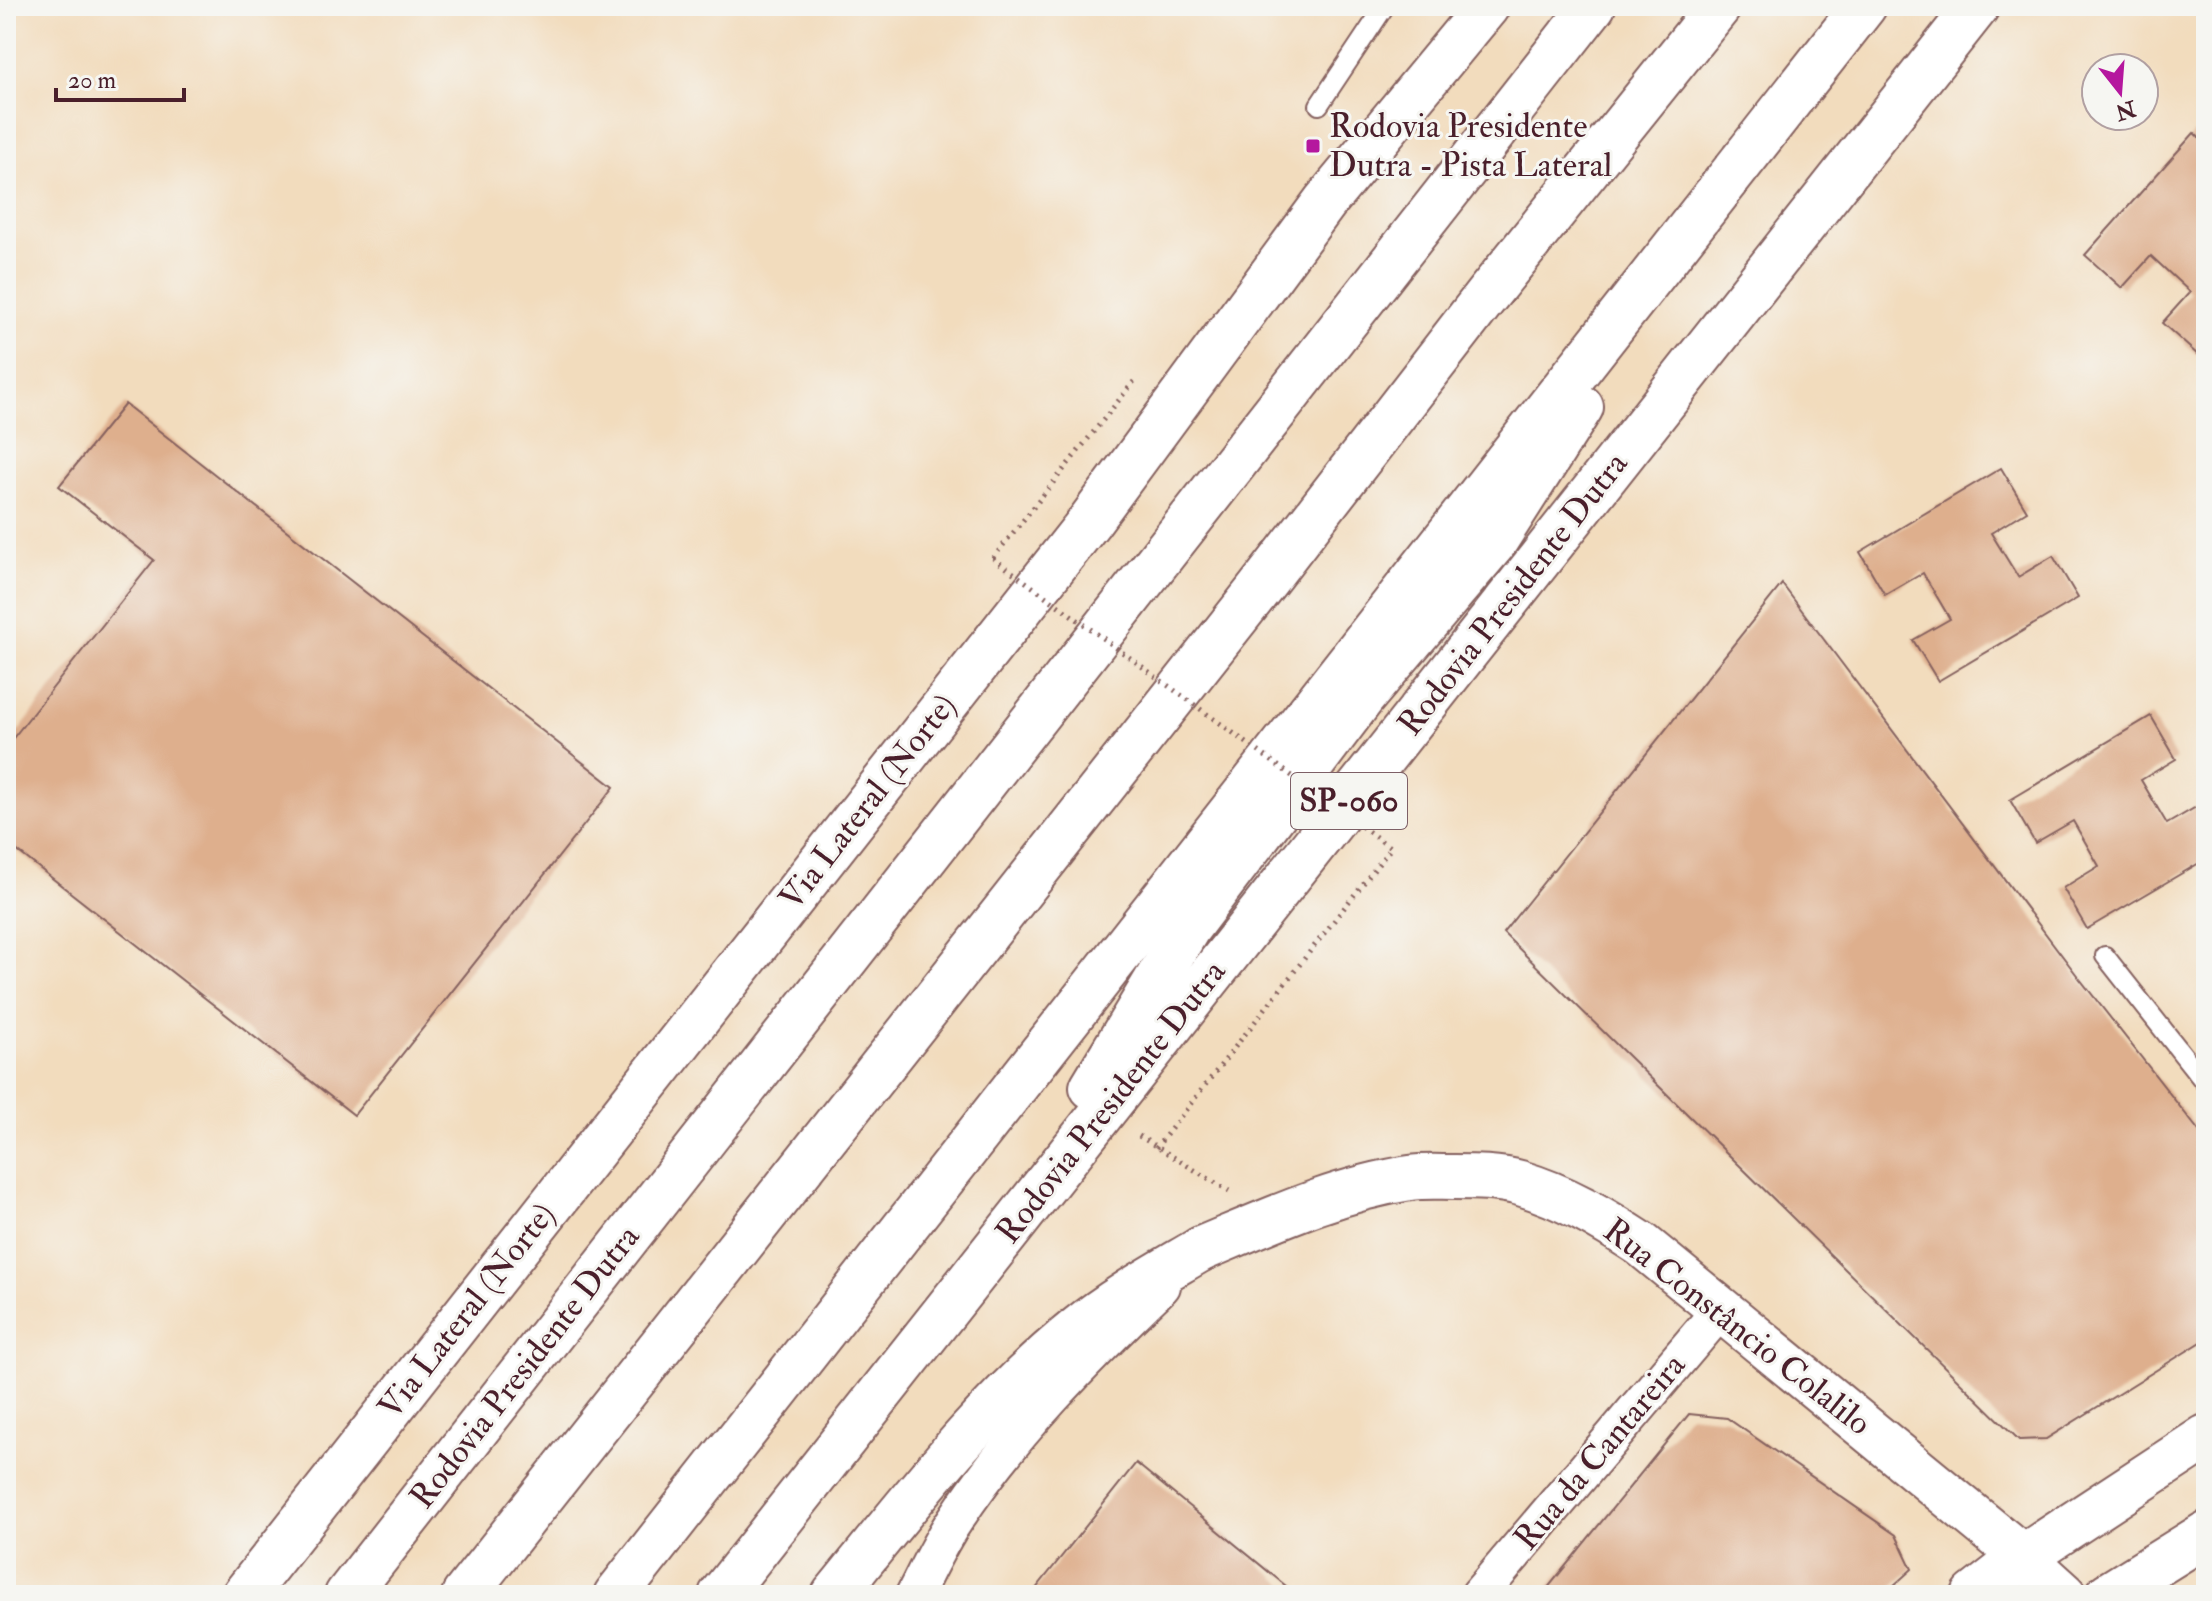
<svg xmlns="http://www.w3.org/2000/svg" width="2212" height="1601" viewBox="0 0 2212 1601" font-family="'IM FELL Double Pica',serif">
	<rect width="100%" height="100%" fill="#f6f6f2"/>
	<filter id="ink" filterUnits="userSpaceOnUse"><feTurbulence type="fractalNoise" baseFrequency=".0125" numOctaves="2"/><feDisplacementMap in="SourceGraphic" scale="16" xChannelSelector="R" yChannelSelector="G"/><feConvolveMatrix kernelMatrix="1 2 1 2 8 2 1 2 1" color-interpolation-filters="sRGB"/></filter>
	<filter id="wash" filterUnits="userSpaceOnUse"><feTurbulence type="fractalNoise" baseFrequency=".006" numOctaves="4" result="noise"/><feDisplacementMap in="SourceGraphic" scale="32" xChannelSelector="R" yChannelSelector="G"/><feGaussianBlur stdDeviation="1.8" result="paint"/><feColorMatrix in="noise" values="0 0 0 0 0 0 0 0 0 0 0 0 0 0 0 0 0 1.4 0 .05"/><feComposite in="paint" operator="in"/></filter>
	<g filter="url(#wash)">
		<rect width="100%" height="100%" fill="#f2dcbd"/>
		<g id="blocks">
			<g fill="#deaf8d">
				<path d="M 2194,133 L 2206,144 L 2204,197 L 2206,199 L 2206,346 L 2198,355 L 2162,323 L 2190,292 L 2151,256 L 2122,288 L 2085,255 Z"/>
				<path d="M 125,404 L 614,787 L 354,1115 L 6,842 L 6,747 L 154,560 L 59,486 Z"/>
				<path d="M 2001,468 L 2027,511 L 1991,533 L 2018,577 L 2053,556 L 2078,598 L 1938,681 L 1913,640 L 1950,619 L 1923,573 L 1885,595 L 1860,552 Z"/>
				<path d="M 1782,584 L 2076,974 L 2206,1140 L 2206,1339 L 2046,1439 L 2019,1440 L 1503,933 Z"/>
				<path d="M 2151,716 L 2176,759 L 2141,780 L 2167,824 L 2203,803 L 2206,809 L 2206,859 L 2087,929 L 2063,888 L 2099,866 L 2073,821 L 2035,843 L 2010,800 Z"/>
				<path d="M 1689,1414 L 1727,1418 L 1896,1535 L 1912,1569 L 1883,1595 L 1542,1595 Z"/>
				<path d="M 1136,1463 L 1297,1595 L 1031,1595 Z"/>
			</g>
		</g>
	</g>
	<g filter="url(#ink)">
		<use href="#blocks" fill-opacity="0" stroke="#85615e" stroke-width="2"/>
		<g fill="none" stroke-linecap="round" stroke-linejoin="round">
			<g stroke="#85615e" stroke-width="22">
				<g id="lane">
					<path d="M 1319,105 L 1385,6"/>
					<path d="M 2105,956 L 2206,1084"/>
				</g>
			</g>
			<g stroke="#85615e" stroke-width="40">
				<g id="street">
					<path d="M 914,1595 C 927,1570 939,1543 955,1520 C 1012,1433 1087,1358 1162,1286"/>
					<path d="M 1479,1595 L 1722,1308"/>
				</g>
			</g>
			<g stroke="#85615e" stroke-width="48">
				<g id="secondary">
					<path d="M 1201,1249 C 1268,1221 1337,1189 1410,1178 C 1424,1176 1439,1177 1453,1177 C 1474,1177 1499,1177 1520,1183 C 1564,1196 1603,1219 1641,1244 L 2023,1557 L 2065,1595"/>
					<path d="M 244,1595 L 1089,522 L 1325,202 L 1487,6"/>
					<path d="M 1974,1595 L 2023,1557 L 2206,1437"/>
					<path d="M 2108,1595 L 2206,1534"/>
				</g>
			</g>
			<g stroke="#85615e" stroke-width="48">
				<g id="highway">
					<path d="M 1092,1087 L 1188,928 L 1363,697 L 1494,543 L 1581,407"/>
					<path d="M 347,1595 L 1593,6"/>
					<path d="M 464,1595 L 1256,593 L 1486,296 L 1719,6"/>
					<path d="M 616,1595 L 1864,6"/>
					<path d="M 721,1595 L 1977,6"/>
					<path d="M 834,1595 C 910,1502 983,1405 1077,1329 C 1115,1298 1159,1274 1201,1249"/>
				</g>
			</g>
			<g stroke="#85615e" stroke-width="5" stroke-dasharray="2 6" stroke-linecap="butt">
				<path d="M 993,558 L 1135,380 L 1137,382"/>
				<path d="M 1139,1136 L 1229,1191"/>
				<path d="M 1156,1148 L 1391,848"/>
			</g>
			<use href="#lane" stroke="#fff" stroke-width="18"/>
			<use href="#street" stroke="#fff" stroke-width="36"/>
			<use href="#secondary" stroke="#fff" stroke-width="44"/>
			<use href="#highway" stroke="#fff" stroke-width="44"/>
			<path stroke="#85615e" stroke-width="5" stroke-dasharray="2 6" stroke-linecap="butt" d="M 993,558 L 1391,848"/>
		</g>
	</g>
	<rect fill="#b5179e" stroke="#f6f6f2" stroke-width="3" x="1305" y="138" width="16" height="16" rx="4"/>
	<g text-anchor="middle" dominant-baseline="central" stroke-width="6" stroke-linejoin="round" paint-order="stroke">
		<rect fill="#f6f6f2" stroke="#7e6067" stroke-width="2" x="1291" y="773" width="116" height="56" rx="6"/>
		<g font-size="32" font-weight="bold" fill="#4a1f2b">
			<text x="1349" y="801">SP-060</text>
		</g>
		<g font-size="34" fill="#4a1f2b" stroke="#f6f6f2" text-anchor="start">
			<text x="1329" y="126">Rodovia Presidente<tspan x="1329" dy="39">Dutra - Pista Lateral</tspan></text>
		</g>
		<g font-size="34" fill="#4a1f2b" stroke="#f6f6f2">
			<text transform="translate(1513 594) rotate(-52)">Rodovia Presidente Dutra</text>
			<text transform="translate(868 802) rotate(-52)">Via Lateral (Norte)</text>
			<text transform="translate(1111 1102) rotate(-52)">Rodovia Presidente Dutra</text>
			<text transform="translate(467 1311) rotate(-52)">Via Lateral (Norte)</text>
			<text transform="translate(1737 1327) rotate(38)">Rua Constâncio Colalilo</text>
			<text transform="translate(525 1367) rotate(-52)">Rodovia Presidente Dutra</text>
			<text transform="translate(1600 1452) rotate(-50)">Rua da Cantareira</text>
		</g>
	</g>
	<rect width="2212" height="1601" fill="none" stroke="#f6f6f2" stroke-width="32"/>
	<g transform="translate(2120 92) rotate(163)"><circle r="38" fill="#f6f6f2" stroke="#b1a0a2" stroke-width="2"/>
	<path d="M0-6L14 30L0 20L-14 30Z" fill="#b5179e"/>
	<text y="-12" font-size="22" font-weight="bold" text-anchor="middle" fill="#4a1f2b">N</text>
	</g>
	<path d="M56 88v12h128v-12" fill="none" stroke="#4a1f2b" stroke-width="4"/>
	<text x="68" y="88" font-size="24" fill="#4a1f2b" stroke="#f6f6f2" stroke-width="6" paint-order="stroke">20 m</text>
</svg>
